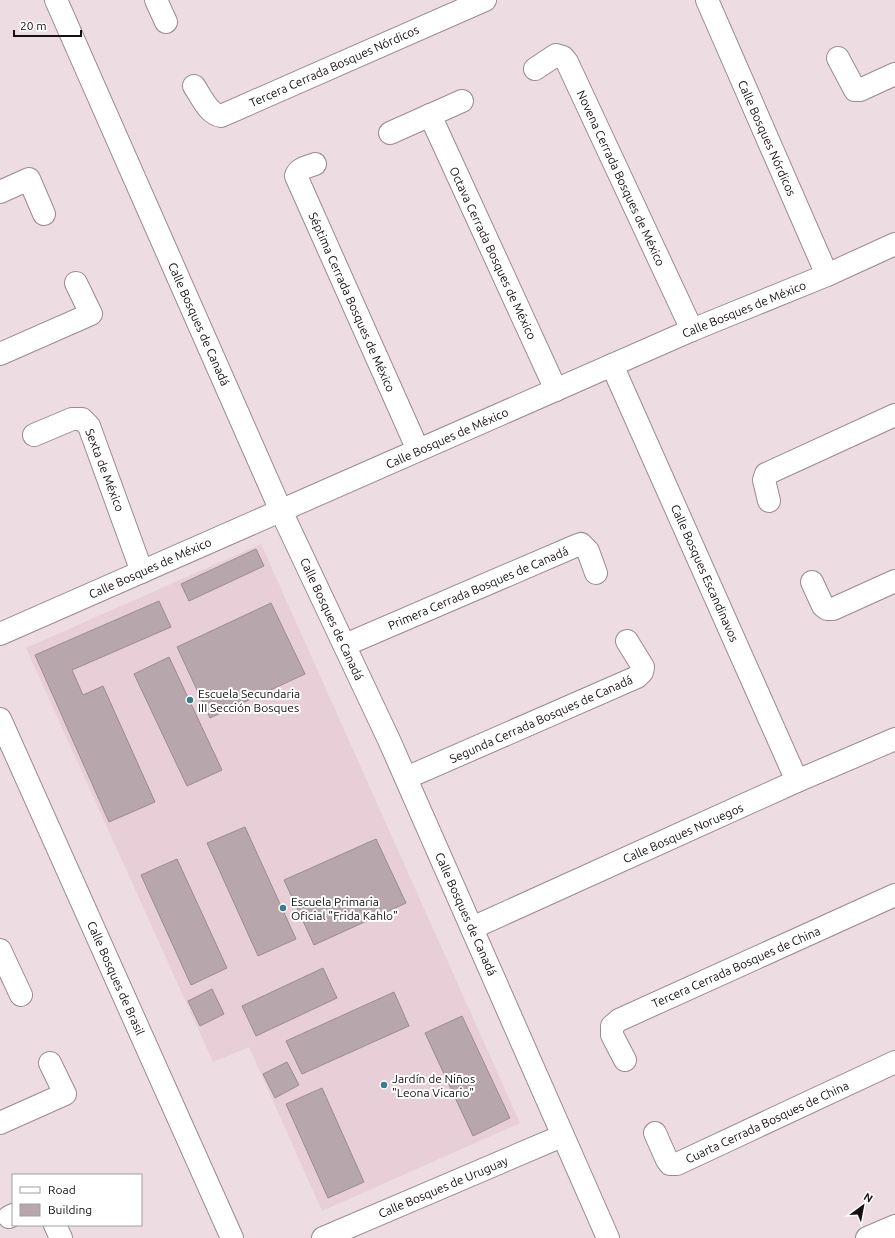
<svg xmlns="http://www.w3.org/2000/svg" width="895" height="1238" viewBox="0 0 895 1238" font-family="Ubuntu,sans-serif">
	<rect width="100%" height="100%" fill="#eddce2"/>
	<path fill="#e8ced7" d="M 261,544 L 520,1123 L 322,1211 L 249,1047 L 213,1062 L 26,648 Z"/>
	<g fill="#b7a7ad" stroke="#9b8b91">
		<path d="M 256,549 L 264,566 L 189,601 L 181,584 Z"/>
		<path d="M 159,601 L 171,627 L 72,670 L 83,695 L 103,686 L 155,802 L 109,822 L 35,655 Z"/>
		<path d="M 271,603 L 305,674 L 210,718 L 177,647 Z"/>
		<path d="M 169,657 L 222,770 L 187,786 L 134,674 Z"/>
		<path d="M 245,827 L 296,939 L 258,956 L 207,843 Z"/>
		<path d="M 376,839 L 406,903 L 314,945 L 284,880 Z"/>
		<path d="M 177,859 L 227,968 L 191,985 L 141,875 Z"/>
		<path d="M 323,968 L 337,998 L 256,1036 L 242,1006 Z"/>
		<path d="M 212,989 L 224,1014 L 200,1026 L 188,1001 Z"/>
		<path d="M 394,992 L 409,1026 L 302,1074 L 286,1041 Z"/>
		<path d="M 462,1016 L 510,1118 L 473,1136 L 425,1033 Z"/>
		<path d="M 287,1062 L 299,1085 L 275,1098 L 263,1074 Z"/>
		<path d="M 322,1088 L 364,1182 L 328,1198 L 286,1104 Z"/>
	</g>
	<g fill="none" stroke-linecap="round" stroke-linejoin="round">
		<g stroke="#9a8b90" stroke-width="24">
			<g id="minor">
				<path d="M 56,0 L 281,511 L 389,740 L 608,1238"/>
				<path d="M 156,0 L 166,22"/>
				<path d="M 707,0 L 827,275"/>
				<path d="M 838,58 L 855,90 L 860,90 L 895,74"/>
				<path d="M 535,69 L 556,55 L 563,57 L 567,62 L 692,330"/>
				<path d="M 194,86 C 201,96 208,114 221,116 L 485,0"/>
				<path d="M 430,115 L 556,390"/>
				<path d="M 390,133 L 462,101"/>
				<path d="M 315,164 C 308,167 298,168 296,176 L 418,450"/>
				<path d="M 0,192 L 29,179 L 44,214"/>
				<path d="M 0,354 L 91,314 L 76,283"/>
				<path d="M 612,365 L 797,781"/>
				<path d="M 34,435 L 72,419 L 82,419 L 89,426 L 142,572"/>
				<path d="M 769,501 L 764,480 L 766,474 L 895,415"/>
				<path d="M 812,582 L 823,606 L 827,609 L 833,609 L 895,581"/>
				<path d="M 345,645 L 573,547 L 581,544 L 588,551 L 596,573"/>
				<path d="M 0,719 L 232,1238"/>
				<path d="M 406,778 L 637,677 L 642,672 L 643,667 L 627,641"/>
				<path d="M 472,928 L 797,781 L 895,739"/>
				<path d="M 0,950 L 21,995"/>
				<path d="M 625,1060 L 612,1035 L 612,1026 L 619,1020 L 895,895"/>
				<path d="M 0,1123 L 65,1094 L 50,1063"/>
				<path d="M 655,1133 L 667,1160 L 670,1164 L 677,1164 L 895,1062"/>
				<path d="M 9,1217 L 13,1215"/>
				<path d="M 55,1225 L 61,1238"/>
				<path d="M 323,1238 L 562,1136"/>
				<path d="M 867,1238 L 895,1226"/>
			</g>
		</g>
		<g stroke="#9a8b90" stroke-width="24">
			<path id="tertiary" d="M 0,634 L 692,330 L 827,275 L 895,244"/>
		</g>
		<use href="#minor" stroke="#fff" stroke-width="22"/>
		<use href="#tertiary" stroke="#fff" stroke-width="22"/>
	</g>
	<g fill="#3a7d8d" stroke="#fff" stroke-width="1.5">
		<circle cx="190" cy="700" r="4"/>
		<circle cx="283" cy="908" r="4"/>
		<circle cx="384" cy="1085" r="4"/>
	</g>
	<g text-anchor="middle" dominant-baseline="central" stroke-width="4" stroke-linejoin="round" paint-order="stroke">
		<g font-size="12" fill="#161012" stroke="#fff">
			<text transform="translate(334 66) rotate(-24)">Tercera Cerrada Bosques Nórdicos</text>
			<text transform="translate(767 138) rotate(66)">Calle Bosques Nórdicos</text>
			<text transform="translate(621 178) rotate(65)">Novena Cerrada Bosques de México</text>
			<text transform="translate(493 253) rotate(65)">Octava Cerrada Bosques de México</text>
			<text transform="translate(352 302) rotate(66)">Séptima Cerrada Bosques de México</text>
			<text transform="translate(744 309) rotate(-22)">Calle Bosques de México</text>
			<text transform="translate(199 324) rotate(66)">Calle Bosques de Canadá</text>
			<text transform="translate(447 438) rotate(-24)">Calle Bosques de México</text>
			<text transform="translate(105 470) rotate(69)">Sexta de México</text>
			<text transform="translate(150 568) rotate(-24)">Calle Bosques de México</text>
			<text transform="translate(705 573) rotate(66)">Calle Bosques Escandinavos</text>
			<text transform="translate(478 588) rotate(-23)">Primera Cerrada Bosques de Canadá</text>
			<text transform="translate(332 619) rotate(65)">Calle Bosques de Canadá</text>
			<text transform="translate(541 719) rotate(-24)">Segunda Cerrada Bosques de Canadá</text>
			<text transform="translate(683 833) rotate(-24)">Calle Bosques Noruegos</text>
			<text transform="translate(466 914) rotate(66)">Calle Bosques de Canadá</text>
			<text transform="translate(736 967) rotate(-24)">Tercera Cerrada Bosques de China</text>
			<text transform="translate(116 978) rotate(66)">Calle Bosques de Brasil</text>
			<text transform="translate(767 1122) rotate(-25)">Cuarta Cerrada Bosques de China</text>
			<text transform="translate(443 1187) rotate(-23)">Calle Bosques de Uruguay</text>
		</g>
		<g font-size="12" fill="#161012" stroke="#fff" text-anchor="start">
			<text x="198" y="693">Escuela Secundaria<tspan x="198" dy="14">III Sección Bosques</tspan></text>
			<text x="291" y="901">Escuela Primaria<tspan x="291" dy="14">Oficial "Frida Kahlo"</tspan></text>
			<text x="392" y="1078">Jardín de Niños<tspan x="392" dy="14">"Leona Vicario"</tspan></text>
		</g>
	</g>
	<rect x="12" y="1174" width="130" height="52" fill="#ffffff" stroke="#a29fa0"/>
	<rect x="20" y="1187" width="20" height="6" fill="#ffffff" stroke="#a29fa0"/>
	<text x="48" y="1194" font-size="12" fill="#161012">Road</text>
	<rect x="20" y="1204" width="20" height="12" fill="#b7a7ad" stroke="#a29fa0"/>
	<text x="48" y="1214" font-size="12" fill="#161012">Building</text>
	<g transform="translate(863 1206) rotate(32)" stroke="#ffffff" stroke-width="3" paint-order="stroke">
	<path d="M0-3L7 15L0 10L-7 15Z" fill="#161012"/>
	<text y="-6" font-size="11" font-weight="bold" text-anchor="middle" fill="#161012">N</text>
	</g>
	<path d="M14 30v6h67v-6" fill="none" stroke="#161012" stroke-width="2"/>
	<text x="20" y="30" font-size="12" fill="#161012" stroke="#ffffff" stroke-width="3" paint-order="stroke">20 m</text>
</svg>
